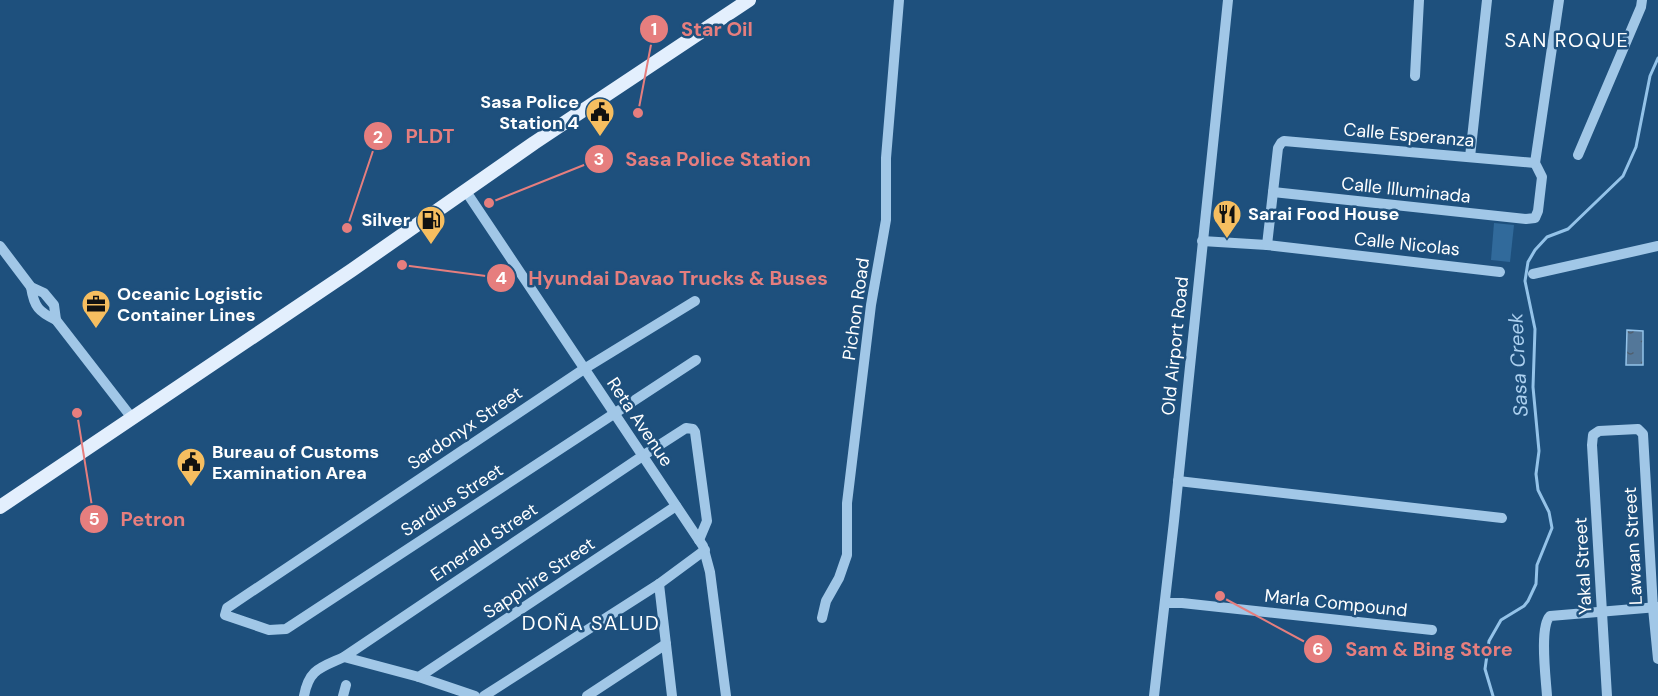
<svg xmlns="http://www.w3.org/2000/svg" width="1658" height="696" viewBox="0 0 1658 696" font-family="'DM Sans',sans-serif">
	<defs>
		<pattern id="water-ripples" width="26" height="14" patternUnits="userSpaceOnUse" patternTransform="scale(1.5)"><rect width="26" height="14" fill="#537799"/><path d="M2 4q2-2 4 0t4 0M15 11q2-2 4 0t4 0" fill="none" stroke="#4f5f6f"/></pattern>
	</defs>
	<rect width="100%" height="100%" fill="#1e507d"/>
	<path fill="#316a9b" d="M 1494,223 L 1514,225 L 1510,262 L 1491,260 Z"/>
	<path fill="url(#water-ripples)" stroke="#94c3e9" stroke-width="1.5" d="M 1627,330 L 1643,331 L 1643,365 L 1626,365 Z"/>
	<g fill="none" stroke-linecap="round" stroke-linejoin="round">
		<path stroke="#94c3e9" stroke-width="3" d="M 1493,696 L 1485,669 L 1489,641 L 1501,620 L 1524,606 L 1528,601 L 1536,584 L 1537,565 L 1552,528 L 1549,512 L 1538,490 L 1536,474 L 1539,451 L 1533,387 L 1535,329 L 1525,281 L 1528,262 L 1535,250 L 1547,237 L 1568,229 L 1623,176 L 1636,147 L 1650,76 L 1658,58"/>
		<g stroke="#a1c7e7" stroke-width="10">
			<path d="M 1415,76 L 1419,0"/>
			<path d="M 1578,155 L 1641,7 L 1642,0"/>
			<path d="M 1470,157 L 1487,0"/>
			<path d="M 465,190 L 703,546 L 710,572 L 726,696"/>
			<path d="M 1273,192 L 1526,219 L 1535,218 L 1538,211 L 1542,177 L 1535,163 L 1559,0"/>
			<path d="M 1202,241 L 1267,245 L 1500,272"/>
			<path d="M 1267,245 L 1278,148 L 1281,143 L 1284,141 L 1535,163"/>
			<path d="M 0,246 L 31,287 L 44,293 L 54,305 L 56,320"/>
			<path d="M 1533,274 L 1658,246"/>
			<path d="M 31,287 C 34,307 39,312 56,320 L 132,418"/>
			<path d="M 695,301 L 584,369 L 227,608 L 225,615 L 269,630 L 286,629 L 696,360"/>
			<path d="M 1178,481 L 1502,518"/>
			<path d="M 659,584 L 672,696"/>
			<path d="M 1165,603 L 1182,603 L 1432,630"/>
			<path d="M 822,618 L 826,601 L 839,578 L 847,555 L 847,503 L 871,305 L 886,220 L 886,158 L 899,0"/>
			<path d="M 344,657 L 419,677 L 475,696"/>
			<path d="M 419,677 L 676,506"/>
			<path d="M 304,696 C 309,669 320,668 344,657 L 644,455 L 686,428 L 693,429 L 695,432 L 707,521 L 699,540"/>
			<path d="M 343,696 L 346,685"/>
			<path d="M 484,696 L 659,584 L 705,550"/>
			<path d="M 587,696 L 666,644"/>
			<path d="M 1154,696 L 1174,521 L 1228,0"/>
			<path d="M 1547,696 C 1546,679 1539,627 1550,616 L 1658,607"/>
			<path d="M 1607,696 L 1592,445 L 1593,435 L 1599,431 L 1638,429 L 1643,434 L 1653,608 L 1658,659"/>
		</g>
		<path stroke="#e3effd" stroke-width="14" d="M 0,507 L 352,270 L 534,143 L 749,0"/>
	</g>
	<defs>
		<g id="civic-pin" transform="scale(1.5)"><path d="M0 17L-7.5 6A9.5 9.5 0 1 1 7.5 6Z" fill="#f6be60" stroke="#1e507d"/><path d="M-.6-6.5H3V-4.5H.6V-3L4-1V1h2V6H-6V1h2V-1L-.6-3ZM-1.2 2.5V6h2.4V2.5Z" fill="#111"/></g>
		<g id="restaurant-pin" transform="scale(1.5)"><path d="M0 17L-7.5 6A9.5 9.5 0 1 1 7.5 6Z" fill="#f6be60" stroke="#1e507d"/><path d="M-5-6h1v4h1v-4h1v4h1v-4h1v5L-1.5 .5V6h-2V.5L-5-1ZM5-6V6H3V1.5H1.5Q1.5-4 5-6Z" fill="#111"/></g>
		<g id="fuel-pin" transform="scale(1.5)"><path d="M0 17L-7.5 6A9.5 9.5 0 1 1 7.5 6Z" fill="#f6be60" stroke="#1e507d"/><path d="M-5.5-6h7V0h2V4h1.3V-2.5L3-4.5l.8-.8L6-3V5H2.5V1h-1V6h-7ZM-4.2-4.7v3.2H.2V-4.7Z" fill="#111"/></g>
		<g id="office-pin" transform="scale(1.5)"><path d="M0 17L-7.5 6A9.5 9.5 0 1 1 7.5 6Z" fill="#f6be60" stroke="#1e507d"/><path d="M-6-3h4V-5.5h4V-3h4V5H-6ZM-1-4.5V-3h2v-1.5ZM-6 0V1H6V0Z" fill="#111"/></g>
	</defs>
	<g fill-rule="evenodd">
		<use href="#civic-pin" x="600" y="112"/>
		<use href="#restaurant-pin" x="1227" y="214"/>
		<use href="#fuel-pin" x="431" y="220"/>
		<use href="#office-pin" x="96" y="304"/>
		<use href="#civic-pin" x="191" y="462"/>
	</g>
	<g text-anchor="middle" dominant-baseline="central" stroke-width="5" stroke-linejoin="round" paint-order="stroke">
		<g font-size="18" font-weight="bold" fill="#fff" stroke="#1e507d" text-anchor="start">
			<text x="579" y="102" text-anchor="end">Sasa Police<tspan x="579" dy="21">Station 4</tspan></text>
			<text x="1248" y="214">Sarai Food House</text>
			<text x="410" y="220" text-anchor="end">Silver</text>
			<text x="117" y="294">Oceanic Logistic<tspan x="117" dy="21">Container Lines</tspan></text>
			<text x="212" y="452">Bureau of Customs<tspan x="212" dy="21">Examination Area</tspan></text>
		</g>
		<g font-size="18" fill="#fff" stroke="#1e507d">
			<text transform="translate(1409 135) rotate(5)">Calle Esperanza</text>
			<text transform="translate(1406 190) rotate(6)">Calle Illuminada</text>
			<text transform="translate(1407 244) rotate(6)">Calle Nicolas</text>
			<text transform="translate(856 309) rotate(-82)">Pichon Road</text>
			<text transform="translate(1175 346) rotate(-84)">Old Airport Road</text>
			<text transform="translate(640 422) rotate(56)">Reta Avenue</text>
			<text transform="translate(465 428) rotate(-34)">Sardonyx Street</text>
			<text transform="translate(452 500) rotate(-33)">Sardius Street</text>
			<text transform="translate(484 542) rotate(-34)">Emerald Street</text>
			<text transform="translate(1633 546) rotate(-93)">Lawaan Street</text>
			<text transform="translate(1583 566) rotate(-93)">Yakal Street</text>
			<text transform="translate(539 578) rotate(-34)">Sapphire Street</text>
			<text transform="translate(1336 603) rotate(6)">Marla Compound</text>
		</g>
		<g font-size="20" letter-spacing="1.5" fill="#fff" stroke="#1e507d">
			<text x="1567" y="40">SAN ROQUE</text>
			<text x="591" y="623">DOÑA SALUD</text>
		</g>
		<g font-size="20" font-style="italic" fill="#acd0ef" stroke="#1e507d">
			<text transform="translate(1518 365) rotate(-93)">Sasa Creek</text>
		</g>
	</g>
	<path fill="none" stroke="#e67e7e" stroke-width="2" d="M638 113L654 29M347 228L378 136M489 203L599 159M402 265L501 278M77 413L94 519M1220 596L1318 649"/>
	<g fill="#e67e7e" stroke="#1e507d" stroke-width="2">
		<circle cx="638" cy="113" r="6"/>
		<circle cx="347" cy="228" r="6"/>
		<circle cx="489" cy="203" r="6"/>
		<circle cx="402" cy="265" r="6"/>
		<circle cx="77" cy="413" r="6"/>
		<circle cx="1220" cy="596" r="6"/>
		<circle cx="654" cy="29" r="15"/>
		<circle cx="378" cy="136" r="15"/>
		<circle cx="599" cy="159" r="15"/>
		<circle cx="501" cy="278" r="15"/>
		<circle cx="94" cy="519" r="15"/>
		<circle cx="1318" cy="649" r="15"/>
	</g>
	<g font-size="18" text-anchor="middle" font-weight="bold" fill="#fff">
		<text x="654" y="35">1</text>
		<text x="378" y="143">2</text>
		<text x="599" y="165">3</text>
		<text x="501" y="284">4</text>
		<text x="94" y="525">5</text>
		<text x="1318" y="655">6</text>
	</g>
	<g font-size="20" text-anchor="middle" font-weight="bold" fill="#e67e7e" stroke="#1e507d" stroke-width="5" stroke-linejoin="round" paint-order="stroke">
		<text x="717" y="36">Star Oil</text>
		<text x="430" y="143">PLDT</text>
		<text x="718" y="166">Sasa Police Station</text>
		<text x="678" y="285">Hyundai Davao Trucks &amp; Buses</text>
		<text x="153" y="526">Petron</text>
		<text x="1429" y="656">Sam &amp; Bing Store</text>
	</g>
</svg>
